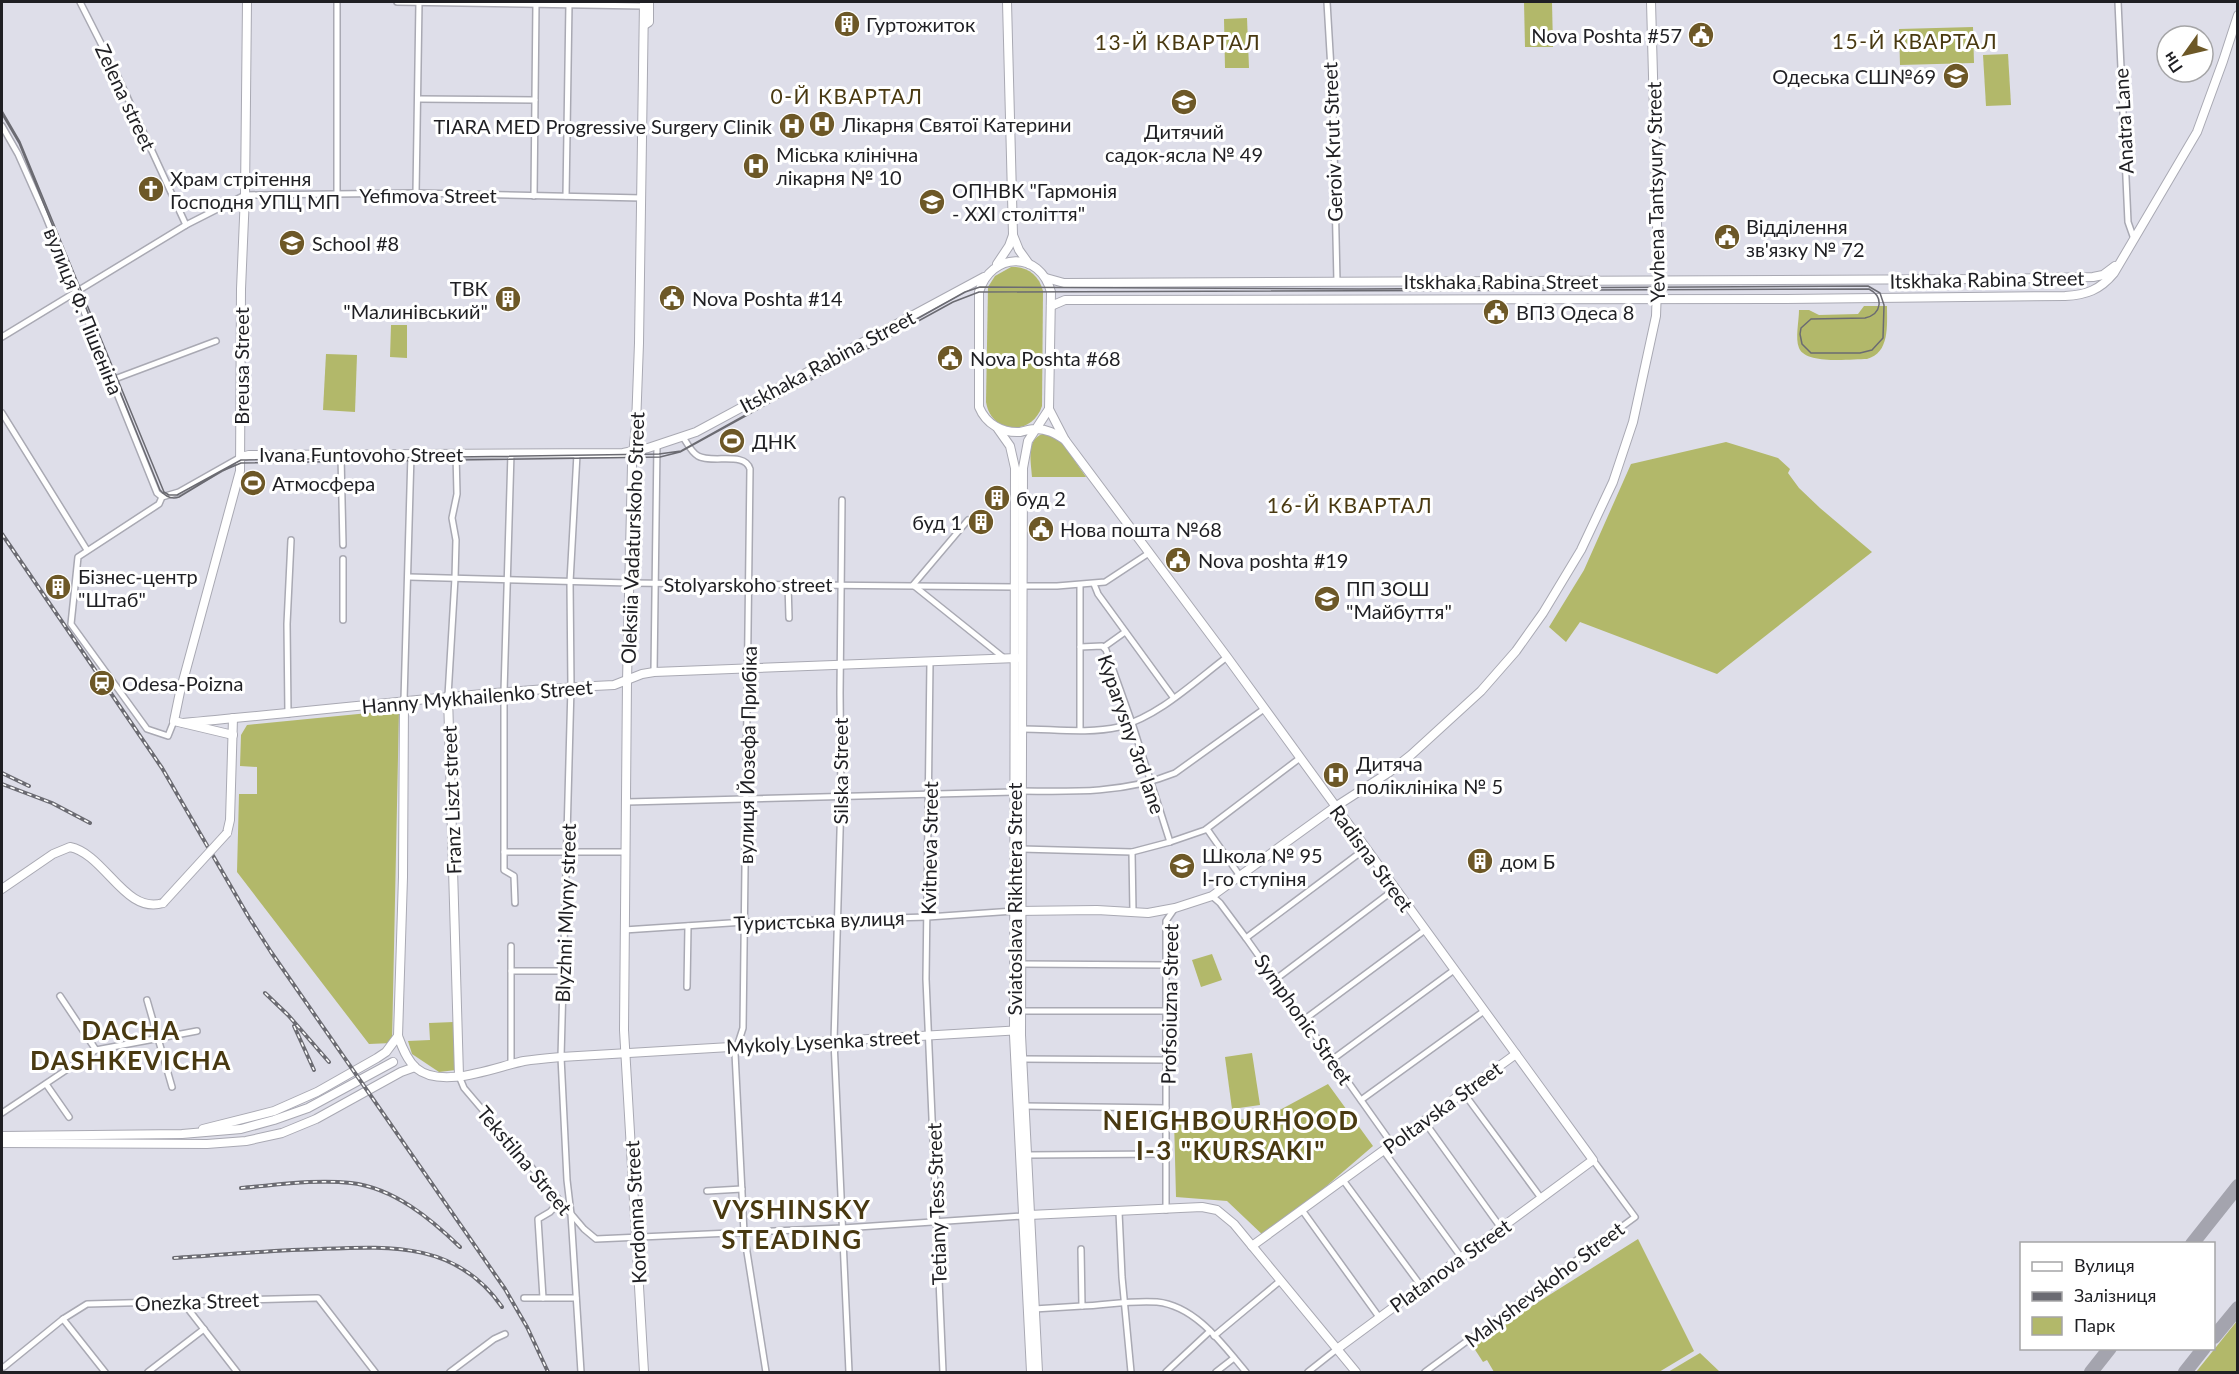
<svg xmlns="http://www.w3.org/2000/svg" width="2239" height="1374" viewBox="0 0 2239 1374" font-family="Lato,sans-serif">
	<rect width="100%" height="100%" fill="#dedee9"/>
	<g fill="#b2b86a">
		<path d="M 1524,2 L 1552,2 L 1553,47 L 1525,47 Z"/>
		<path d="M 1247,18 L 1249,68 L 1225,68 L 1224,19 Z"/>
		<path d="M 1973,27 L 1974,63 L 1900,65 L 1899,29 Z"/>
		<path d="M 2008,54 L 2011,105 L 1986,106 L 1983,55 Z"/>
		<path d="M 1011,267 C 1027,266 1039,275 1043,291 L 1042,406 C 1032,437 991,434 986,402 L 988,287 L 995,276 Z"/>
		<path d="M 1864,306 L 1887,306 C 1887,325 1890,353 1867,359 C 1851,359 1806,365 1799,348 C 1795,338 1799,321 1799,310 L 1809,310 L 1819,315 L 1858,314 Z"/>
		<path d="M 391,325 L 407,325 L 407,358 L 390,357 Z"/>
		<path d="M 326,354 L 357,355 L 355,412 L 323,410 Z"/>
		<path d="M 1047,433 L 1059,438 L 1086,477 L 1032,477 C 1031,460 1025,436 1047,433 Z"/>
		<path d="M 1726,442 L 1778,458 L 1790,469 L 1788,473 L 1799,488 L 1820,508 L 1872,552 L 1717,674 L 1580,622 L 1566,642 L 1549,627 L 1584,570 L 1631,464 Z"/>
		<path d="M 399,710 L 392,1043 L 369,1044 L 237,872 L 239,794 L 257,794 L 257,767 L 240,766 L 241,735 L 247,725 Z"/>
		<path d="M 1212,954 L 1222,980 L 1201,987 L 1192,960 Z"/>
		<path d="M 454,1022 L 456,1070 L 439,1072 L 412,1054 L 408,1041 L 430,1040 L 429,1023 Z"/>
		<path d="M 1252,1053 L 1260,1105 L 1232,1109 L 1225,1057 Z"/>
		<path d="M 1328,1084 L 1373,1146 L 1266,1238 L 1227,1201 L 1176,1197 L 1174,1120 L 1263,1119 Z"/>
		<path d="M 1638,1239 L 1694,1351 L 1659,1372 L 1494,1372 L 1487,1360 L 1483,1362 L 1472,1345 L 1475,1342 Z"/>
		<path d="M 2237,1321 L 2237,1372 L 2196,1372 Z"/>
		<path d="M 1700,1353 L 1720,1372 L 1668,1372 Z"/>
	</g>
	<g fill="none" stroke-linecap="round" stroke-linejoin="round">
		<g stroke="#a4a4ae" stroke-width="14">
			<path d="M 2192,1244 L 2238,1186"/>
			<path d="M 2214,1337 L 2238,1308"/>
			<path d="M 2091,1372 L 2110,1348"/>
			<path d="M 2185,1372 L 2204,1348"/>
		</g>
		<g stroke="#a9a9b3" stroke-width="8">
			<g id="street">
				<path d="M 80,2 L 117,75 L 186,225"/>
				<path d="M 397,2 L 644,6"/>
				<path d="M 1327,2 L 1333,103 L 1337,282"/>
				<path d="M 2118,2 L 2128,222 L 2134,239"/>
				<path d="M 418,99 L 535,100"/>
				<path d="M 2,126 L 18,154 L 46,217 L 157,493 L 162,497"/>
				<path d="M 416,193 L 419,2"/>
				<path d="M 337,194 L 337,2"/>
				<path d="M 534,196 L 536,3"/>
				<path d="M 566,196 L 569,3"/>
				<path d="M 2,337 L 186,225 L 245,195 L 416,193 L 642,198"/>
				<path d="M 112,380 L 216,341"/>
				<path d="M 2,413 L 87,550"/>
				<path d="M 683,437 C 687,443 691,452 698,456 C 712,464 745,451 750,469 L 743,1028 L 735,1053 L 744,1233 L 766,1372"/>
				<path d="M 511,453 L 504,692 L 504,870 L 514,876 L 515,903"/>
				<path d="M 577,454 L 570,582 L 571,687 L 561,1057 L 567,1180 L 571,1214 L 581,1372"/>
				<path d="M 341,456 L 343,545"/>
				<path d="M 842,500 L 840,693 L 841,798 L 834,1041 L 849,1372"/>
				<path d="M 968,520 L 913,585 L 1004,658"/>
				<path d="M 409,577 L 629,583 L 1015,587"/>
				<path d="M 788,584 L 789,618"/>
				<path d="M 1094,584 L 1098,594 L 1173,697"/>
				<path d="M 1080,585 L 1080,730"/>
				<path d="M 1023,586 L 1057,586 L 1105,582 L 1149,553"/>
				<path d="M 343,620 L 343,559"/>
				<path d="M 1080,647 L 1102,646 L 1106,650 L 1132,723 L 1170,842"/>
				<path d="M 1104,647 L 1125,632"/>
				<path d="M 930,662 L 926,979 L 943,1372"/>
				<path d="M 654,672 L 657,445"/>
				<path d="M 448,696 L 455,578 L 456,540 L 452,518 L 457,494 L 456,453"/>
				<path d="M 404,700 L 411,454"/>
				<path d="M 288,714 L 287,624 L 291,540"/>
				<path d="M 174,721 L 168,736 L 147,729 L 71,624 L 78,557 L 159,504 L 162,497 L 179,492 L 241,457"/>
				<path d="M 1022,729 C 1053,729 1088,734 1119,727 C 1159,716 1194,682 1227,657"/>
				<path d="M 1021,791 C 1074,792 1126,793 1175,773 L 1264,709"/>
				<path d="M 627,802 L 1014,792"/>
				<path d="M 1207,829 L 1240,876"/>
				<path d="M 1021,849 L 1132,852 L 1170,842 L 1205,830 L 1300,758"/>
				<path d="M 504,852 L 626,852"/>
				<path d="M 1132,852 L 1133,912"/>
				<path d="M 1212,896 L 1220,903 L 1246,938 L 1392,1144"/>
				<path d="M 624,930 L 745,922 L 928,917 L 1014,911"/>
				<path d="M 1246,938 L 1365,849"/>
				<path d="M 511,946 L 511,1064"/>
				<path d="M 1021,964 L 1166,965"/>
				<path d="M 511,971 L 563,971"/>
				<path d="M 1276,979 L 1395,889"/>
				<path d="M 687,987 L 688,926"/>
				<path d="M 60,996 L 96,1050"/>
				<path d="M 147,1000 L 172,1087"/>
				<path d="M 1021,1011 L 1166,1011"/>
				<path d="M 1305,1019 L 1425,930"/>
				<path d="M 1022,1059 L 1166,1060"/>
				<path d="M 1333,1059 L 1454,970"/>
				<path d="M 459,1076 L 464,1088 L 584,1229 L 596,1239 L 843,1228 L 1022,1216"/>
				<path d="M 46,1084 L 69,1117"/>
				<path d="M 1463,1092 L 1541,1198"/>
				<path d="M 1361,1100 L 1484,1011"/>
				<path d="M 1024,1106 L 1166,1108"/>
				<path d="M 2,1113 L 96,1050 L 197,1031"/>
				<path d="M 1424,1121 L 1501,1228"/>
				<path d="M 1383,1150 L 1461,1257"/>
				<path d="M 1027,1155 L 1166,1154"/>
				<path d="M 1343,1180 L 1421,1286"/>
				<path d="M 707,1191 L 742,1189"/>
				<path d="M 1166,1210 L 1166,921 L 1175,908"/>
				<path d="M 1302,1210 L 1379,1317"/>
				<path d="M 1119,1212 L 1122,1277 L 1131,1372"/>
				<path d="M 1081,1249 L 1082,1306 C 1106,1305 1132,1300 1157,1302 C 1196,1306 1223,1345 1246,1372"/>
				<path d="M 524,1298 L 576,1298"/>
				<path d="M 543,1298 L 538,1219 L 550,1212 L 560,1201"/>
				<path d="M 182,1301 L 237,1372"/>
				<path d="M 1034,1309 L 1082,1306"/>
				<path d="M 63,1319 L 105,1372"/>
				<path d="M 1214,1336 L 1280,1281"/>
				<path d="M 4,1367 L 63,1319 L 87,1304 L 316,1298 L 318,1298 L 375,1372"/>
				<path d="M 148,1372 L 204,1329"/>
				<path d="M 450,1372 L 494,1339 L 505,1334"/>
				<path d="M 1166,1372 L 1210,1331"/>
				<path d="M 1216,1372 L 1234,1358"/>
				<path d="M 1308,1372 L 1337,1349"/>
				<path d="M 1425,1372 L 1635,1217 L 1593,1160"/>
			</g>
		</g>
		<g stroke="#a9a9b3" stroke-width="10">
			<g id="secondary">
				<path d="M 646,24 L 649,22 L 649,2"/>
				<path d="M 1013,235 L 1019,250 L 1029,264"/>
				<path d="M 997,264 L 1009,246 L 1013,235 L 1007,2"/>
				<path d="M 1046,278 L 1064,283 L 1991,279 L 2093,277 L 2103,275 L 2115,266"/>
				<path d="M 1051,306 L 1065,300 L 1786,299 L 2065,296 C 2086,295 2100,290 2114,273 L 2197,132 L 2223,61 L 2238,15"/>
				<path d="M 1049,409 L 1065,440 L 1227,657 L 1593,1160 L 1337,1349"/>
				<path d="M 998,429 L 1010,446 L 1015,468 L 1014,1035 L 1031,1372"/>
				<path d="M 241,457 L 249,455 L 623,453 L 648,448 L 696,432 L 984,277"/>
				<path d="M 448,696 L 459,1076"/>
				<path d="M 404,700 L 403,877 L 398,1036 C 402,1047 407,1060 416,1068 C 442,1090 495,1067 524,1061 C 536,1059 549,1058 561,1057 L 1021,1030"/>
				<path d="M 183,723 C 327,710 470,692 614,685 L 642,674 L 654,672 L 1017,658"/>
				<path d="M 233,735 L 174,721 L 180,692 L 240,471 L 241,289 L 245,195 L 247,2"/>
				<path d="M 227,833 L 230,820 L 233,718"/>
				<path d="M 2,889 L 53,854 L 70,847 C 105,854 125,915 163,903"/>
				<path d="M 1014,911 L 1097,910 L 1148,913 L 1175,908 L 1212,896 L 1335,807 L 1388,773 L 1411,755 L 1481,691 L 1516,651 L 1543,613 L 1581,550 L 1613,482 L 1633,422 L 1656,316 L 1658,260 L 1651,2"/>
				<path d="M 203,1129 L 274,1111 L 317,1092 L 377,1058 L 386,1052 L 398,1036"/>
				<path d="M 2,1136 L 182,1134 L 241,1129 L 274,1120 L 308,1108 L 393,1062"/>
				<path d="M 2,1143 L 207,1144 L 246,1141 L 282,1133 L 316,1119 L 401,1072 L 415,1067"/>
				<path d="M 1029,1215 L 1202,1207 L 1217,1210 L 1234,1224 L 1356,1372"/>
				<path d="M 1252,1246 L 1516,1054"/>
				<path d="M 644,1372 L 624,1030 L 627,681 L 632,465 L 636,425 L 639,343 L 644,2"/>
				<path d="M 1038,1372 L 1021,1035 L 1023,468 L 1028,441 L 1049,409 L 1051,292 C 1040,250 991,252 979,292 L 979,407 C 986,424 1002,433 1020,432 C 1025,431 1030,429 1034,429 C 1046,428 1056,434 1065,440"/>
			</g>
		</g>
		<use href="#street" stroke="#fff" stroke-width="5"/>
		<use href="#secondary" stroke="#fff" stroke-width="8"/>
		<path stroke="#6b6b72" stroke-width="1.5" d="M 2,111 L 20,142 L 164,492 L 169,495 L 177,495 L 241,460 L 659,454 L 681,451 L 965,292 L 980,287 L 1359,289 L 1868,286 L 1880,293 L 1884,305 L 1883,338 L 1872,350 L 1860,353 L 1811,353 L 1802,344 L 1800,334 L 1801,328 L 1811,319 L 1865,318 C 1882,314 1884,297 1869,289 L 979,292 L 953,302 L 680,452 L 660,457 L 241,463 L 222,471 L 179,497 C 171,500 165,496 160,490 L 19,143 L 2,114"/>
		<g stroke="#6b6b72" stroke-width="4">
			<g id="rail">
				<path d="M 2,534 L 162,768 L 248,916 L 271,952 L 505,1289 L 527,1327 L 548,1372"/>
				<path d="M 2,773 L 29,786"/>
				<path d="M 2,784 L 52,803 L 90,823"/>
				<path d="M 265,993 L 288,1015 L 329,1062"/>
				<path d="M 294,1026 L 314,1070"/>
				<path d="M 241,1188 C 277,1185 315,1179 351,1183 C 394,1188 431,1219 460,1247"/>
				<path d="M 174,1258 C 223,1255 272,1250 321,1249 C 391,1246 457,1242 502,1307"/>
			</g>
		</g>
		<use href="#rail" stroke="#fff" stroke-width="1.5" stroke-dasharray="4.5" stroke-linecap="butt"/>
		<g stroke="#a9a9b3" stroke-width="10" stroke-linecap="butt">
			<path id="secondary-bridge" d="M 163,903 L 227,833"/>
		</g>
		<use href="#secondary-bridge" stroke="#fff" stroke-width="8"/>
	</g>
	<defs>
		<g id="building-disc" transform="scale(1.35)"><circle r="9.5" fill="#6d5827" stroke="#fff"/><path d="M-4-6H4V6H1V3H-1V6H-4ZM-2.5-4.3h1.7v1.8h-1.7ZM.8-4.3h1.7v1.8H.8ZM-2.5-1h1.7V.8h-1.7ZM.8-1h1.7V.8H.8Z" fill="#fff"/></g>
		<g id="civic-disc" transform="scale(1.35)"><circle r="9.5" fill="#6d5827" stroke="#fff"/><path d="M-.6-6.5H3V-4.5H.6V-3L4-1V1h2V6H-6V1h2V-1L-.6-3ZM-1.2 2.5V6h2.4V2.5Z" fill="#fff"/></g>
		<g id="school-disc" transform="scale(1.35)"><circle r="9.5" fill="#6d5827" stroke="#fff"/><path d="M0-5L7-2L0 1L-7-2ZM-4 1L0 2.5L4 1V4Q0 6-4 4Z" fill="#fff"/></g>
		<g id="hospital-disc" transform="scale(1.35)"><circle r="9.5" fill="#6d5827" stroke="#fff"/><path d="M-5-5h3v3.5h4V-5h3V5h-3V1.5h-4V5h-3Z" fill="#fff"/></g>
		<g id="church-disc" transform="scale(1.35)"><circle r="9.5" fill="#6d5827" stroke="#fff"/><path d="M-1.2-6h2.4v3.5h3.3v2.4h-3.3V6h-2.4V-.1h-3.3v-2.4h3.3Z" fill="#fff"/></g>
		<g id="stadium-disc" transform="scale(1.35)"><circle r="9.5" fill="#6d5827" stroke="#fff"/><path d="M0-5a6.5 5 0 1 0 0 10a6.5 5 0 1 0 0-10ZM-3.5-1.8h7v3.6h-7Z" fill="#fff"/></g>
		<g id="station-disc" transform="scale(1.35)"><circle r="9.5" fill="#6d5827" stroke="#fff"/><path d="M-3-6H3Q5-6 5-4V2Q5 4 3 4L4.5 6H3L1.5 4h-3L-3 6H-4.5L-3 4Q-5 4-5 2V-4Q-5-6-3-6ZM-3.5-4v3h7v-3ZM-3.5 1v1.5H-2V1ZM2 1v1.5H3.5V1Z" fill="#fff"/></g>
	</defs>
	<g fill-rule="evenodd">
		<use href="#building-disc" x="847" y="24"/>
		<use href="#civic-disc" x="1701" y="35"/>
		<use href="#school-disc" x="1956" y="76"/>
		<use href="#school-disc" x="1184" y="102"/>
		<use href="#hospital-disc" x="822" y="124"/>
		<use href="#hospital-disc" x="792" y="126"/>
		<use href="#hospital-disc" x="756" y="166"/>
		<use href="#church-disc" x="151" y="189"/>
		<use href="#school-disc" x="932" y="202"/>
		<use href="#civic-disc" x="1727" y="237"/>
		<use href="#school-disc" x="292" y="243"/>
		<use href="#civic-disc" x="672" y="298"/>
		<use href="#building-disc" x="508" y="299"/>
		<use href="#civic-disc" x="1496" y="312"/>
		<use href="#civic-disc" x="950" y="358"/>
		<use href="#stadium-disc" x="732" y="441"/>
		<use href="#stadium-disc" x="253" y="483"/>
		<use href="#building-disc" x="997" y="498"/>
		<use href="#building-disc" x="981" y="522"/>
		<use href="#civic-disc" x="1041" y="529"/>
		<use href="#civic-disc" x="1178" y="560"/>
		<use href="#building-disc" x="58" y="587"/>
		<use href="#school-disc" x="1327" y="599"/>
		<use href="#station-disc" x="102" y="683"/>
		<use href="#hospital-disc" x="1336" y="775"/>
		<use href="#building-disc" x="1480" y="861"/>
		<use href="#school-disc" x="1182" y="866"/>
	</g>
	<g text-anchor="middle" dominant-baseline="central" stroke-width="6" stroke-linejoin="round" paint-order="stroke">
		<g font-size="20" fill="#1f1f23" stroke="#fff" text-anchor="start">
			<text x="866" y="24">Гуртожиток</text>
			<text x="1682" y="35" text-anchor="end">Nova Poshta #57</text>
			<text x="1936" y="76" text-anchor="end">Одеська СШ№69</text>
			<text x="842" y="124">Лікарня Святої Катерини</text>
			<text x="772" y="126" text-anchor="end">TIARA MED Progressive Surgery Clinik</text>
			<text x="1184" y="131" text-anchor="middle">Дитячий<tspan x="1184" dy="23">садок-ясла № 49</tspan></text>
			<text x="776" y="154">Міська клінічна<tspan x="776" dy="23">лікарня № 10</tspan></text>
			<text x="170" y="178">Храм стрітення<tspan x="170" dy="23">Господня УПЦ МП</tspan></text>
			<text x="952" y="190">ОПНВК "Гармонія<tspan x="952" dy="23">- ХХІ століття"</tspan></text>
			<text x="1746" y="226">Відділення<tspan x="1746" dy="23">зв'язку № 72</tspan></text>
			<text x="312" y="243">School #8</text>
			<text x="488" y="288" text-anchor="end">ТВК<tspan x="488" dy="23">"Малинівський"</tspan></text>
			<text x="692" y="298">Nova Poshta #14</text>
			<text x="1516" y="312">ВПЗ Одеса 8</text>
			<text x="970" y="358">Nova Poshta #68</text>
			<text x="752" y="441">ДНК</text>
			<text x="272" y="483">Атмосфера</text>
			<text x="1016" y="498">буд 2</text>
			<text x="962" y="522" text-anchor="end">буд 1</text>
			<text x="1060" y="529">Нова пошта №68</text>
			<text x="1198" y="560">Nova poshta #19</text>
			<text x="78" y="576">Бізнес-центр<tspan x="78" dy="23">"Штаб"</tspan></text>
			<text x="1346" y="588">ПП ЗОШ<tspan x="1346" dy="23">"Майбуття"</tspan></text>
			<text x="122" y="683">Odesa-Poizna</text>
			<text x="1356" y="763">Дитяча<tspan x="1356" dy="23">поліклініка № 5</tspan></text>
			<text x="1202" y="855">Школа № 95<tspan x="1202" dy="23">І-го ступіня</tspan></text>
			<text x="1500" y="861">дом Б</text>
		</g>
		<g font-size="20" fill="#1f1f23" stroke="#fff">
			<text transform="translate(126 97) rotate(65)">Zelena street</text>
			<text transform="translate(2123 121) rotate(-93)">Anatra Lane</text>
			<text transform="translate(1332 142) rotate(-92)">Geroiv Krut Street</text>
			<text transform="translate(1655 192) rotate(-91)">Yevhena Tantsyury Street</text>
			<text x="428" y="195">Yefimova Street</text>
			<text transform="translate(1987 279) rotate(-1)">Itskhaka Rabina Street</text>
			<text x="1501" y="281">Itskhaka Rabina Street</text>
			<text transform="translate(84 311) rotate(68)">вулиця Ф. Пішеніна</text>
			<text transform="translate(827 361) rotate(-28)">Itskhaka Rabina Street</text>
			<text transform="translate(241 366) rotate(-90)">Breusa Street</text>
			<text x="361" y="454">Ivana Funtovoho Street</text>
			<text transform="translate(632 538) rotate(-88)">Oleksiia Vadaturskoho Street</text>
			<text x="748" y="584">Stolyarskoho street</text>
			<text transform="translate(477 696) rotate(-5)">Hanny Mykhailenko Street</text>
			<text transform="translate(1132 734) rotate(71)">Kyparysny 3rd lane</text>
			<text transform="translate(747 755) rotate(-89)">вулиця Йозефа Прибіка</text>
			<text transform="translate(840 771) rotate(-90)">Silska Street</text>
			<text transform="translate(451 800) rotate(-92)">Franz Liszt street</text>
			<text transform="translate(929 848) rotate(-89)">Kvitneva Street</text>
			<text transform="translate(1372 858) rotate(54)">Radisna Street</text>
			<text transform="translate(1014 899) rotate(-90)">Sviatoslava Rikhtera Street</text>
			<text transform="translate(565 913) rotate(-88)">Blyzhni Mlyny street</text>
			<text transform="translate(819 920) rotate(-2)">Туристська вулиця</text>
			<text transform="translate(1169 1004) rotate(-89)">Profsoiuzna Street</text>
			<text transform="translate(1304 1019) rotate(55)">Symphonic Street</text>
			<text transform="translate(823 1041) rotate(-3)">Mykoly Lysenka street</text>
			<text transform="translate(1442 1107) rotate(-36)">Poltavska Street</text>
			<text transform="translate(525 1160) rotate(50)">Tekstilna Street</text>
			<text transform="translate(936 1204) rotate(-92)">Tetiany Tess Street</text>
			<text transform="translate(635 1212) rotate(-93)">Kordonna Street</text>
			<text transform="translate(1450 1265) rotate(-36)">Platanova Street</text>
			<text transform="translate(1544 1284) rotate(-37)">Malyshevskoho Street</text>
			<text transform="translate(197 1301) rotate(-2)">Onezka Street</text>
		</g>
		<g font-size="21" letter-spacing="1.5" fill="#493911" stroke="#fff">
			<text x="1915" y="40">15-Й КВАРТАЛ</text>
			<text x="1178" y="41">13-Й КВАРТАЛ</text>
			<text x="847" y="95">0-Й КВАРТАЛ</text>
			<text x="1350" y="504">16-Й КВАРТАЛ</text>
		</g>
		<g font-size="26" font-weight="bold" letter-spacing="1.5" fill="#493911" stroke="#fff">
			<text x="131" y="1030">DACHA<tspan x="131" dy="30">DASHKEVICHA</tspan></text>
			<text x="1231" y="1120">NEIGHBOURHOOD<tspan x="1231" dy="30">I-3 "KURSAKI"</tspan></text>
			<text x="792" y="1209">VYSHINSKY<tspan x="792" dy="30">STEADING</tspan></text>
		</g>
	</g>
	<rect width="2239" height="1374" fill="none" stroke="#1f1f23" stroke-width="6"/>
	<rect x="2020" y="1242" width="195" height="108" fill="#ffffff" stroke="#a5a5a7" stroke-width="1.5"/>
	<rect x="2032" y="1262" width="30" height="9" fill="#ffffff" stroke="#a5a5a7" stroke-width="1.5"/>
	<text x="2074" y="1272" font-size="18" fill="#1f1f23">Вулиця</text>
	<rect x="2032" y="1292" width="30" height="9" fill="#6b6b72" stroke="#a5a5a7" stroke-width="1.5"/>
	<text x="2074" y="1302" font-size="18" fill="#1f1f23">Залізниця</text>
	<rect x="2032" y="1317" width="30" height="18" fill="#b2b86a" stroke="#a5a5a7" stroke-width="1.5"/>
	<text x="2074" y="1332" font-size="18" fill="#1f1f23">Парк</text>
	<g transform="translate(2185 54) rotate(236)"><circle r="28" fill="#ffffff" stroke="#a5a5a7" stroke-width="1.5"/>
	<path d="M0-4.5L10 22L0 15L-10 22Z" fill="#6d5827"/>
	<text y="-9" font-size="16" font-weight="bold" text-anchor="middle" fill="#1f1f23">Пн</text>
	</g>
</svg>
